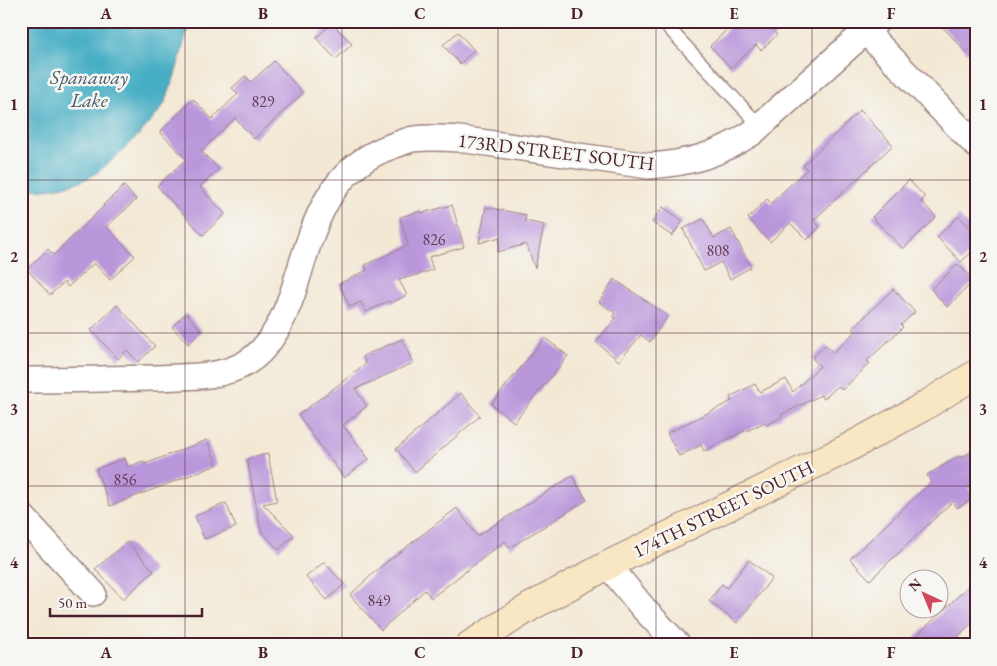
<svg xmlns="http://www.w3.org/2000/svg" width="997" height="666" viewBox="0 0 997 666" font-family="'EB Garamond',serif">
	<rect width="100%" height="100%" fill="#f6f6f2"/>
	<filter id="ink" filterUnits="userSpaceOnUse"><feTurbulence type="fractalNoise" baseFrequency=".02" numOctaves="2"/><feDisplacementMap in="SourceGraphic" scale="10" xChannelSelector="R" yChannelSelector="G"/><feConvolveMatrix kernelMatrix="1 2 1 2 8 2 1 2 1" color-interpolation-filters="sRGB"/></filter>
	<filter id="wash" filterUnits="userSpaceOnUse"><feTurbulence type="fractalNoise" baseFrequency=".0096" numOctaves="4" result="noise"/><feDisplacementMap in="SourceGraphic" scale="20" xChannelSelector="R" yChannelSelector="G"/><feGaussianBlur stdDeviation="1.12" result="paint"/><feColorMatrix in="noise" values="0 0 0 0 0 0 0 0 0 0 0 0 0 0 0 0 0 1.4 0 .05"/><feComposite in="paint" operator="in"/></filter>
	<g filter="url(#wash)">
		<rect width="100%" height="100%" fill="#f3e8d4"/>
		<path fill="#46aec5" stroke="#486678" d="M 21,21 L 190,21 C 182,48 176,77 165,102 C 159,118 101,174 86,179 C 66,187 41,192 21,188 Z"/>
		<g id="blocks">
			<g fill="#ba96db">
				<path d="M 736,21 L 764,21 L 777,35 L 761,50 L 756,45 L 731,68 L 710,46 Z"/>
				<path d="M 937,21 L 976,21 L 976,44 L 967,53 Z"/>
				<path d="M 332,23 L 352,44 L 336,59 L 316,38 Z"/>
				<path d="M 458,32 L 474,50 L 460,64 L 443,45 Z"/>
				<path d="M 274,61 L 303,93 L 254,139 L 235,118 L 201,151 L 219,169 L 200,187 L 225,214 L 203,235 L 157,186 L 186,159 L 160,132 L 193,99 L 212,119 L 238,94 L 232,88 L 245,76 L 251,82 Z"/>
				<path d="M 860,110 L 893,145 L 814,220 L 820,227 L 807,240 L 790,223 L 770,242 L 748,218 L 767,199 L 771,203 L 807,169 L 803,165 Z"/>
				<path d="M 909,180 L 925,197 L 921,201 L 936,217 L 903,249 L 872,217 Z"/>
				<path d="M 124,186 L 136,200 L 106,227 L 135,256 L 110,280 L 94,263 L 68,287 L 64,282 L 50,295 L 27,269 L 48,249 L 54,255 L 104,206 L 103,205 Z"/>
				<path d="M 452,205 L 464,247 L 429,257 L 433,270 L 399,280 L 407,295 L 391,303 L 389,301 L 366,312 L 361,302 L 350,307 L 339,284 L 367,270 L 365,265 L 408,245 L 400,217 L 421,211 L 422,213 Z"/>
				<path d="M 486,207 L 526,215 L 525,221 L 544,225 L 535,268 L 526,244 L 498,252 L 500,237 L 479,243 Z"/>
				<path d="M 663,207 L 683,221 L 672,236 L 652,222 Z"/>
				<path d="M 959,216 L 976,234 L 976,248 L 961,262 L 937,237 Z"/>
				<path d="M 703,219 L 714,238 L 731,229 L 751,267 L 730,279 L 721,262 L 704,271 L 683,229 Z"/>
				<path d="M 958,264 L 974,281 L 947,307 L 931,289 Z"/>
				<path d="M 614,279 L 668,316 L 650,342 L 641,335 L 619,361 L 596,342 L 616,318 L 613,316 L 615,313 L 599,302 Z"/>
				<path d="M 893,289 L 915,312 L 901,325 L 903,327 L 867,361 L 870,363 L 842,390 L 838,386 L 824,399 L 821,395 L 781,415 L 782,417 L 767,425 L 765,422 L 747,431 L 746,430 L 704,451 L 701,445 L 679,456 L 667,433 L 732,401 L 730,397 L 755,384 L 760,392 L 786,379 L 793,392 L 820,366 L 812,358 L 826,345 L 833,353 L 856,331 L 853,328 Z"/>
				<path d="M 117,305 L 155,346 L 138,362 L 127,350 L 118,359 L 91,330 Z"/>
				<path d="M 186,313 L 202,331 L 188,344 L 172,327 Z"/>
				<path d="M 545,338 L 568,356 L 514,422 L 491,404 Z"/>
				<path d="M 402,339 L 413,363 L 355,389 L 367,406 L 343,425 L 369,459 L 344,478 L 298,415 L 366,364 L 363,356 Z"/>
				<path d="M 461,393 L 480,416 L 415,472 L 396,449 Z"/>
				<path d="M 207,440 L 217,465 L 110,506 L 96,469 L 125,458 L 128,467 L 143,461 L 145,464 Z"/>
				<path d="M 976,449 L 976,483 L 968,487 L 974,498 L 957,508 L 953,501 L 870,580 L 850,559 L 931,482 L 927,475 L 960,456 L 961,458 Z"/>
				<path d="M 268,454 L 277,501 L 263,504 L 294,535 L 279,550 L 261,531 L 247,459 Z"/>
				<path d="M 572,476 L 587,500 L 509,548 L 505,541 L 431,598 L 425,590 L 381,630 L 350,595 L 379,568 L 457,508 L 477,536 Z"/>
				<path d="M 226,503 L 236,527 L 204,539 L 195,516 Z"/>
				<path d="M 127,542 L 154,571 L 123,599 L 95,569 Z"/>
				<path d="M 749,560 L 772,578 L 737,623 L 709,601 L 722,584 L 727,588 Z"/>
				<path d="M 324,562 L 344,584 L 327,600 L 306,577 Z"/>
				<path d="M 976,579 L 976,619 L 949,645 L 907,645 Z"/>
			</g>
		</g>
	</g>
	<g filter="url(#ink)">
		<use href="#blocks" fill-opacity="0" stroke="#9e8480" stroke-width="1"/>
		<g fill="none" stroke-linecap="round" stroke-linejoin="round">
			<g stroke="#9e8480" stroke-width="15">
				<path id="lane" d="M 662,21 L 760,126"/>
			</g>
			<g stroke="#9e8480" stroke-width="28">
				<g id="street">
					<path d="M 866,32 L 976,145"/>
					<path d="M 21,380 C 65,380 109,379 154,378 C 184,376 219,379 246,363 C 271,348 284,318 293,292 C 313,230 324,170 392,146 C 399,144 407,140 414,139 C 429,137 444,138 459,139 L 649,166 C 691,163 717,155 752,133 L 877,21"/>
					<path d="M 21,515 L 93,593"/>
					<path d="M 608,565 L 644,609 L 678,645"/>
				</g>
			</g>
			<g stroke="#9e8480" stroke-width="30">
				<path id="secondary" d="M 470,645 L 530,607 L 608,565 L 846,449 L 921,408 L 976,374"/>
			</g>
			<use href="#lane" stroke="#fff" stroke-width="12"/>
			<use href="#street" stroke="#fff" stroke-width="25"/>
			<use href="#secondary" stroke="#f9e7c3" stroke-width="28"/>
		</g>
	</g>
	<path fill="none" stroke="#4a1f2b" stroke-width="1" stroke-opacity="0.55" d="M 185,21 L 185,645M 342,21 L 342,645M 498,21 L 498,645M 656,21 L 656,645M 812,21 L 812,645M 21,180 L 976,180M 21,333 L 976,333M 21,486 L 976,486"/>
	<g text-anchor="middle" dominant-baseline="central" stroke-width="5" stroke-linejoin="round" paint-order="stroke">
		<g font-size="16" fill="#663d57">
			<text x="263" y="101">829</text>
			<text x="434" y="239">826</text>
			<text x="718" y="250">808</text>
			<text x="125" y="479">856</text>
			<text x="379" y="600">849</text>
		</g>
		<g font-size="19" fill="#4a1f2b" stroke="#f6f6f2">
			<text transform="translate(556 152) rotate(7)">173RD STREET SOUTH</text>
			<text transform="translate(723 509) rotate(-26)">174TH STREET SOUTH</text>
		</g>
		<g font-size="20" font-style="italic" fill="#485869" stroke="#f6f6f2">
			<text x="89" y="77">Spanaway<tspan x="89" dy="23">Lake</tspan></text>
		</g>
	</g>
	<rect width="997" height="666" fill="none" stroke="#f6f6f2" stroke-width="55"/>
	<g transform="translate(924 594) rotate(316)"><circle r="24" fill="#f6f6f2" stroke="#b1a0a2"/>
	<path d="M0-4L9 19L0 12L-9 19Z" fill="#d1495b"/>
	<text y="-8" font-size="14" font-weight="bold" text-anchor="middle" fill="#4a1f2b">N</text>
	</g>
	<path d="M50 608v8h152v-8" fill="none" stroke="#4a1f2b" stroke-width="2.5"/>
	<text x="58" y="608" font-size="15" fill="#4a1f2b" stroke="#f6f6f2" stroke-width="4" paint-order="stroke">50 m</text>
	<rect x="28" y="28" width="942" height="610" fill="none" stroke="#4a1f2b" stroke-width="2"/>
	<g font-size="16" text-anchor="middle" font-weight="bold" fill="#4a1f2b">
		<text x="106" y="19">A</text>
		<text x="263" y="19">B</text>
		<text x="420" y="19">C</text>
		<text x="577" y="19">D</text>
		<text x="734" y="19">E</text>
		<text x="891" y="19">F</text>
		<text x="14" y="110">1</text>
		<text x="983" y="110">1</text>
		<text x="14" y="262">2</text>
		<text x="983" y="262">2</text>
		<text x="14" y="415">3</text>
		<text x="983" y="415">3</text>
		<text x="14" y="568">4</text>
		<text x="983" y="568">4</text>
		<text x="106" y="658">A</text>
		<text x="263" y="658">B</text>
		<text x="420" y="658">C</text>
		<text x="577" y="658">D</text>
		<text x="734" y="658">E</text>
		<text x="891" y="658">F</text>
	</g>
</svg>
